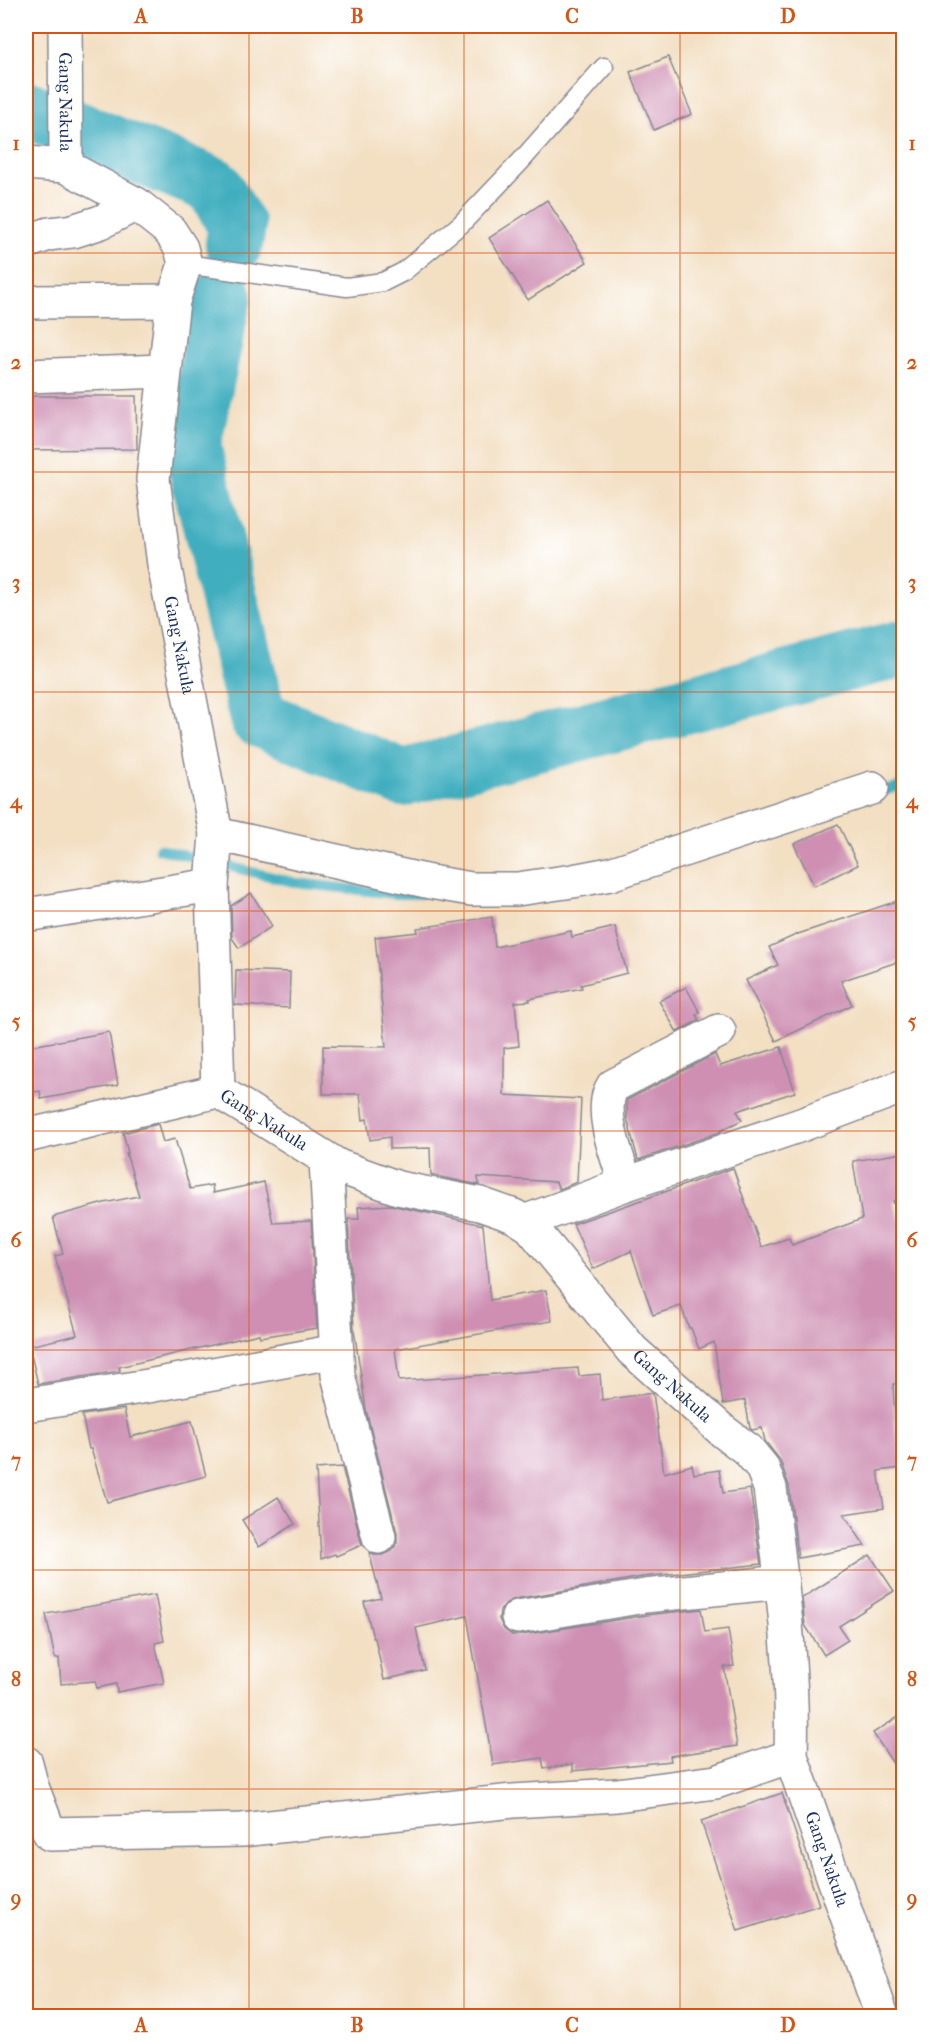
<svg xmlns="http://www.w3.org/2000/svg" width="929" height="2042" viewBox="0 0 929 2042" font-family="'IM FELL French Canon',serif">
	<rect width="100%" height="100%" fill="#fff"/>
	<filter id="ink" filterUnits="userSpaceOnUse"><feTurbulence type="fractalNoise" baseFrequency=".0167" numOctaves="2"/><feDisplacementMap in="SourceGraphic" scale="12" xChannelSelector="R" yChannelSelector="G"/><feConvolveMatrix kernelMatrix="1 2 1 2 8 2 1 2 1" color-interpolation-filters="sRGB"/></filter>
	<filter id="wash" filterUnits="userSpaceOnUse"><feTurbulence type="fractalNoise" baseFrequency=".008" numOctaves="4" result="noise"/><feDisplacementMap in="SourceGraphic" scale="24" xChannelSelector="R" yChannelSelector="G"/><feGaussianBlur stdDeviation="1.35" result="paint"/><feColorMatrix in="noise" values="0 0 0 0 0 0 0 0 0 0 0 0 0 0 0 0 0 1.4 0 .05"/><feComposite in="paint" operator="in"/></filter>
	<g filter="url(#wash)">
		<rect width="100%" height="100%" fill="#f3dfc2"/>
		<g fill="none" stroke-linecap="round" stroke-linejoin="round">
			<g stroke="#41aebf" stroke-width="10">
				<path d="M 876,793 L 904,785"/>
				<path d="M 159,849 L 297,883 L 395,894 L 421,894"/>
			</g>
			<g stroke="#41aebf" stroke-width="58">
				<path d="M 26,109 L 213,185 L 237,226 L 234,244"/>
				<path d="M 223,296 L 192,446 L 258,718 L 403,778 L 904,648"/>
			</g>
		</g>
		<g id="blocks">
			<g fill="#ce8fb3">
				<path d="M 668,57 L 692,114 L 654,130 L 630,72 Z"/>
				<path d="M 547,200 L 587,262 L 528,300 L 489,238 Z"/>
				<path d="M 32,396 L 136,396 L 137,449 L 26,450 L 26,401 L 32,401 Z"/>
				<path d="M 838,824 L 858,865 L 814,886 L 794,844 Z"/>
				<path d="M 251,893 L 272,926 L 239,948 L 232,938 L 231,906 Z"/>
				<path d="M 903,899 L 903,960 L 841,981 L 852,1005 L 776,1041 L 746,980 L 778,965 L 769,947 L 798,934 Z"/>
				<path d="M 492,917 L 495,947 L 571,931 L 572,937 L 615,927 L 627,973 L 581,985 L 582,988 L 529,999 L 530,1001 L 515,1002 L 519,1046 L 504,1048 L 504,1095 L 581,1099 L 577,1182 L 559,1189 L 556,1182 L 478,1177 L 479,1185 L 431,1175 L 430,1148 L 390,1149 L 390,1137 L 370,1140 L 367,1119 L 363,1120 L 360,1094 L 323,1094 L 323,1046 L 386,1047 L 375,937 L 418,932 L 417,928 Z"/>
				<path d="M 236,970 L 290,972 L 289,1008 L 235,1005 Z"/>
				<path d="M 686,987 L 700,1013 L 696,1015 L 699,1020 L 677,1032 L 659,1001 Z"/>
				<path d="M 109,1032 L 118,1085 L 41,1099 L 40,1091 L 26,1093 L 26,1047 Z"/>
				<path d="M 781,1047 L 795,1092 L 737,1111 L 742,1120 L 720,1131 L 721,1132 L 638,1160 L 627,1118 L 627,1100 L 715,1054 L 720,1066 Z"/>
				<path d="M 158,1124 L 163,1142 L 175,1139 L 190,1189 L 212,1185 L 213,1193 L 264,1182 L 273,1223 L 311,1221 L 317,1328 L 260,1337 L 259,1334 L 119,1367 L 120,1371 L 38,1384 L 29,1346 L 77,1335 L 55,1256 L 63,1254 L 53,1217 L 104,1203 L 139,1196 L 126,1153 L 128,1153 L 123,1133 Z"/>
				<path d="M 903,1153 L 903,1199 L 893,1201 L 903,1227 L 903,1314 L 899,1316 L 903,1345 L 903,1382 L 893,1384 L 896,1435 L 898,1435 L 902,1468 L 878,1471 L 884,1508 L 844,1514 L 865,1546 L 798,1558 L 789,1486 L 780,1460 L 765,1441 L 762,1428 L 752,1430 L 750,1428 L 745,1400 L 723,1404 L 714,1342 L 699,1349 L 691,1328 L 689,1328 L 681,1306 L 653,1315 L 631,1251 L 593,1269 L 573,1224 L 733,1168 L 761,1247 L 789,1238 L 792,1245 L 862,1219 L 853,1161 Z"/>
				<path d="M 391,1205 L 483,1225 L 490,1300 L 546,1290 L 552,1321 L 395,1349 L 399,1381 L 578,1368 L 579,1376 L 600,1374 L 602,1400 L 653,1393 L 664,1473 L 692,1465 L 694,1474 L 719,1470 L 723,1493 L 750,1489 L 761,1564 L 642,1577 L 515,1599 L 506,1603 L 500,1611 L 499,1619 L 504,1629 L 512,1635 L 521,1635 L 647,1615 L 701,1609 L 705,1632 L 728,1629 L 734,1666 L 724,1667 L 737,1746 L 670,1756 L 671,1761 L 573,1771 L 573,1764 L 544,1769 L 542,1758 L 493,1765 L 467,1616 L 416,1628 L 425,1670 L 384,1680 L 375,1638 L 373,1638 L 364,1602 L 381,1598 L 369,1552 L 374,1555 L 383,1555 L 392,1551 L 397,1543 L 397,1533 L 366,1410 L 354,1329 L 348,1219 L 359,1219 L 358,1207 Z"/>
				<path d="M 124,1409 L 130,1437 L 192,1421 L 206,1476 L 107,1502 L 91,1449 L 89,1449 L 82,1415 Z"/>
				<path d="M 342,1467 L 362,1545 L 336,1556 L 335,1554 L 321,1559 L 316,1469 Z"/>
				<path d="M 278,1497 L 295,1524 L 259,1547 L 242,1520 Z"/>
				<path d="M 870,1555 L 894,1591 L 839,1626 L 848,1640 L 824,1655 L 805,1625 L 802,1598 Z"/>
				<path d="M 155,1595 L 164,1641 L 155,1643 L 164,1683 L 117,1692 L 116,1684 L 97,1688 L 95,1681 L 61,1684 L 59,1658 L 55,1659 L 46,1614 Z"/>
				<path d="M 903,1714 L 903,1779 L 873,1733 Z"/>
				<path d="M 782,1793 L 819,1905 L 738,1931 L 701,1821 Z"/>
			</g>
		</g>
	</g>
	<g filter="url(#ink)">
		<use href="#blocks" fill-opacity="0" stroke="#878790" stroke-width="1.5"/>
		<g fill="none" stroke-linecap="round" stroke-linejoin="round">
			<g stroke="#878790" stroke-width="21">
				<path id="lane" d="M 185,264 L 347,287 L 383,282 L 403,272 L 461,224 L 521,161 L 604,67"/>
			</g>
			<g stroke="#878790" stroke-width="36">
				<g id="street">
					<path id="s1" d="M 65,26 L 66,153 L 65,166 L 136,204 L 170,231 L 181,248 L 185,264 L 173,301 L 153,479 L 164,564 L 216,834 L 212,885 L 218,1091 L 338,1166 L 398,1188 L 480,1204 L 514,1216 L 530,1226 L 632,1350 L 724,1432 L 748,1450 L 762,1467 L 770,1488 C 781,1577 794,1666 791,1756 L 882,2016"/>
					<path d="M 26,163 L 65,166"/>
					<path d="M 26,242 L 49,234 L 73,231 L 101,222 L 136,204"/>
					<path d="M 26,302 L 173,301"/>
					<path d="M 26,376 L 164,371"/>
					<path d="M 216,834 L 430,882 L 471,889 L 517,889 L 573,881 L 610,874 L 872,788"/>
					<path d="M 26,915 L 212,885"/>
					<path d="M 26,1136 L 218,1091"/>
					<path d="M 326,1160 L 338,1375 L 379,1537"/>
					<path d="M 626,1184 C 618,1159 597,1109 613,1086 L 719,1031"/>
					<path d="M 524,1222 L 626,1184 L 801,1125 L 904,1086"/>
					<path d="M 26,1405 L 148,1386 L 337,1351"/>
					<path d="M 518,1617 L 645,1596 L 782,1582"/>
					<path d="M 26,1763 L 31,1784 L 50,1834 L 242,1830 L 513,1801 L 617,1795 L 716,1782 L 791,1756"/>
				</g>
			</g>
			<use href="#lane" stroke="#fff" stroke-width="18"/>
			<use href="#street" stroke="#fff" stroke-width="33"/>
		</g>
	</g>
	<path fill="none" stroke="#d45514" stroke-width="1.5" stroke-opacity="0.55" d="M 249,26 L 249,2016M 464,26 L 464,2016M 680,26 L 680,2016M 26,253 L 904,253M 26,472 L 904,472M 26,692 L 904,692M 26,911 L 904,911M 26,1131 L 904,1131M 26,1350 L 904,1350M 26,1570 L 904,1570M 26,1789 L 904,1789"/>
	<g text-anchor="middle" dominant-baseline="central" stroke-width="4.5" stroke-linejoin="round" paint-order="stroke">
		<g font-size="18" fill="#1b2f5e" stroke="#fff">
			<text stroke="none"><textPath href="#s1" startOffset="76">Gang Nakula</textPath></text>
			<text stroke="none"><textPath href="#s1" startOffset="687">Gang Nakula</textPath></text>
			<text stroke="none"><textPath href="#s1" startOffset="1191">Gang Nakula</textPath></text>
			<text stroke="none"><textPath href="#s1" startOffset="1695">Gang Nakula</textPath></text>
			<text stroke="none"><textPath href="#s1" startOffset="2217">Gang Nakula</textPath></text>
		</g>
	</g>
	<rect width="929" height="2042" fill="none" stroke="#fff" stroke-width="66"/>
	<rect x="33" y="33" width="863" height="1976" fill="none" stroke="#d45514" stroke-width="2"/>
	<g font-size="20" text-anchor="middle" font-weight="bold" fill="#d45514">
		<text x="141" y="23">A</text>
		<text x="357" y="23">B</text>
		<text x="572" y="23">C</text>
		<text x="788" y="23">D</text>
		<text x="16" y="150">1</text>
		<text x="912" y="150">1</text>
		<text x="16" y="369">2</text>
		<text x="912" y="369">2</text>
		<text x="16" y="589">3</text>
		<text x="912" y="589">3</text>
		<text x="16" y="808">4</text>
		<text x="912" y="808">4</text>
		<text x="16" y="1028">5</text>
		<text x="912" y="1028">5</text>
		<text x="16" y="1247">6</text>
		<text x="912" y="1247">6</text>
		<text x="16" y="1467">7</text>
		<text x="912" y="1467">7</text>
		<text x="16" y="1686">8</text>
		<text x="912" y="1686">8</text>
		<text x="16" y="1906">9</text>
		<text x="912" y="1906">9</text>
		<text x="141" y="2032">A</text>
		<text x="357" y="2032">B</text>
		<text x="572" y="2032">C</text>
		<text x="788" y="2032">D</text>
	</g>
</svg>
